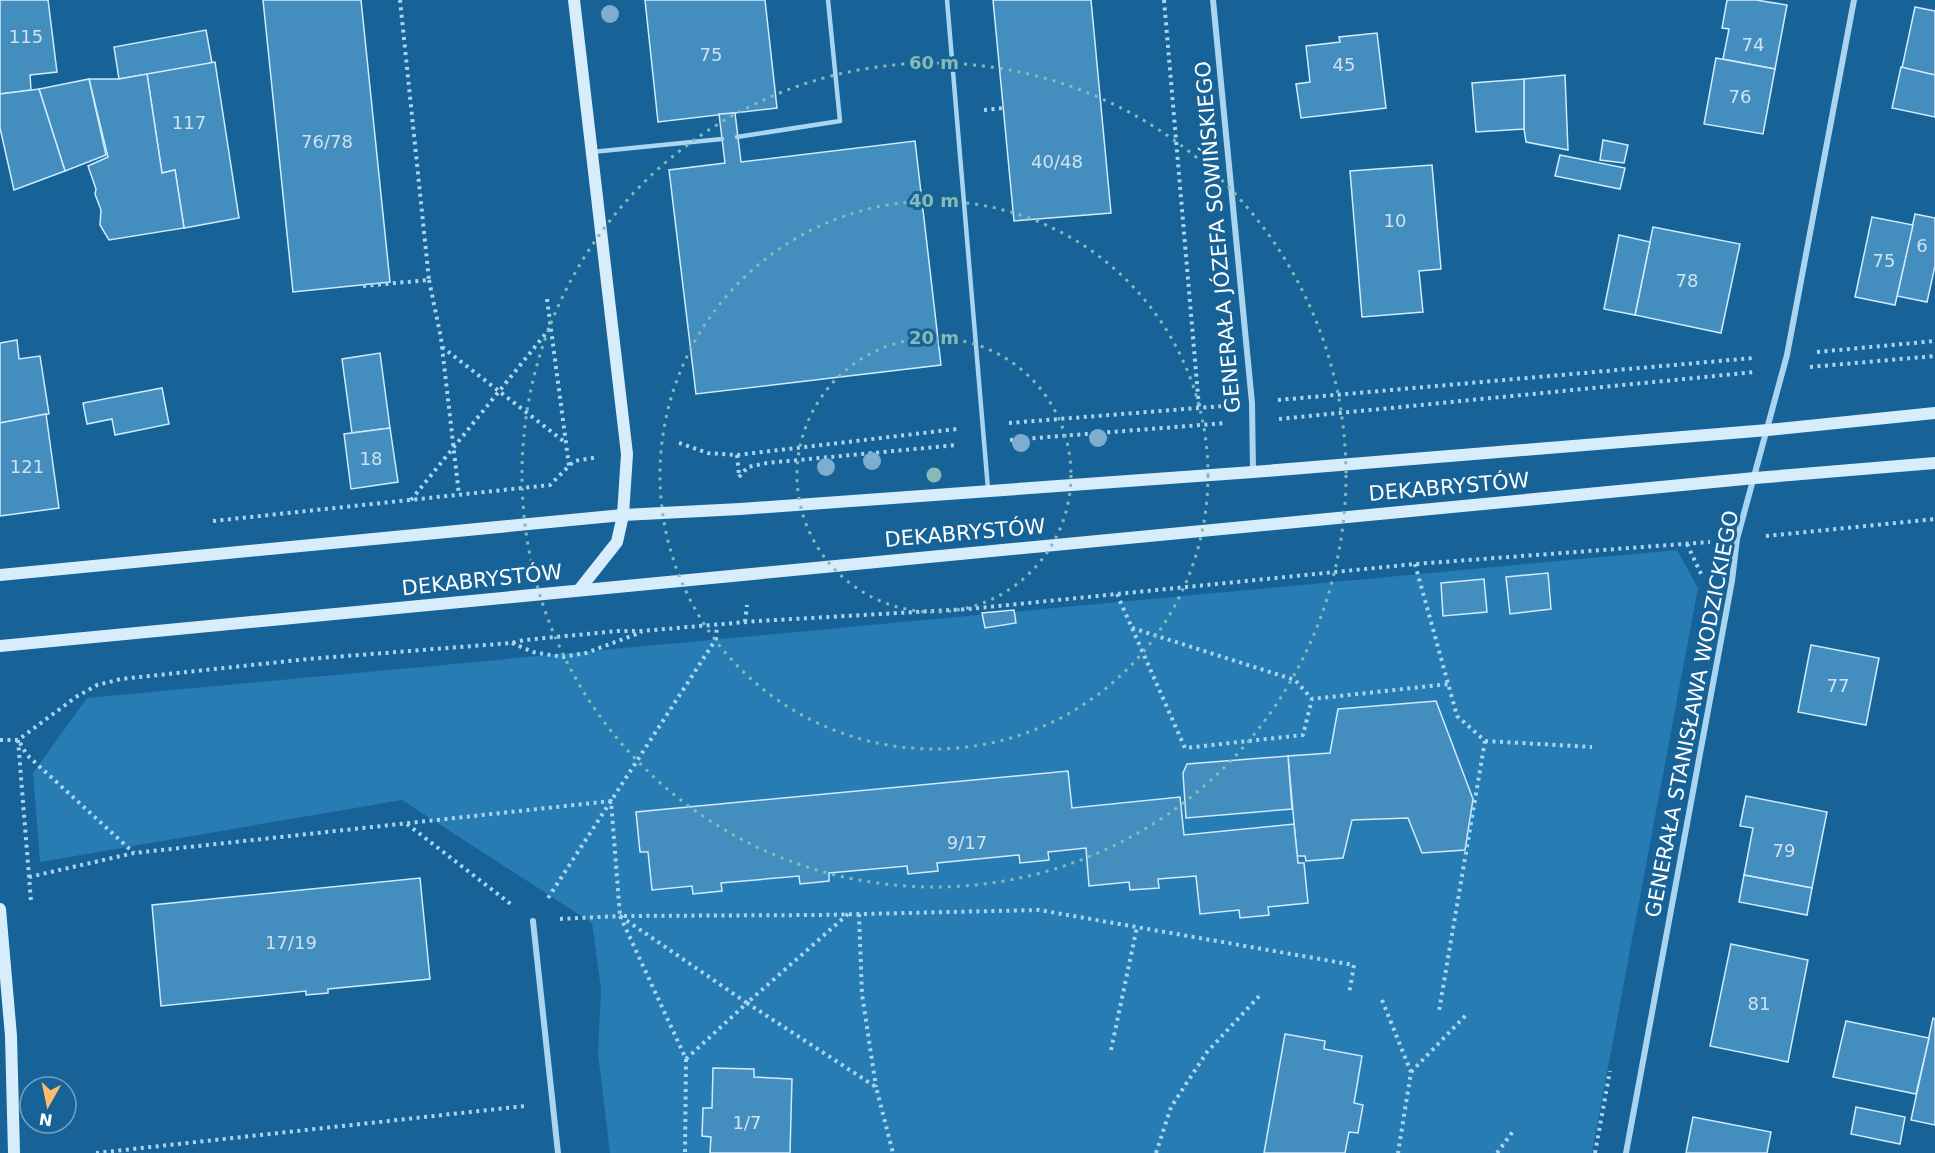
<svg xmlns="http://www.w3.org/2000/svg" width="1935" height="1153" viewBox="0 0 1935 1153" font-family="'DejaVu Sans',sans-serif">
	<rect width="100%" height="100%" fill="#176297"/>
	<path fill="#267cb3" d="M 1677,550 L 1698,588 L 1592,1153 L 610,1153 L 598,1054 L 601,989 L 592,923 L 402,800 L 40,862 L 33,773 L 87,698 Z"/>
	<g fill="#448dbf" stroke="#d0ebfc" stroke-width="1.5">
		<path d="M 0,0 L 48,0 L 57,72 L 30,75 L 31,90 L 0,94 Z"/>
		<path d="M 263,0 L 361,0 L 390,282 L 293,292 Z"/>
		<path d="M 645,0 L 765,0 L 777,108 L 658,122 Z"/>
		<path d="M 993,0 L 1091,0 L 1111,213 L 1014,221 Z"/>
		<path d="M 1727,0 L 1756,0 L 1787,5 L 1775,69 L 1723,59 L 1729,29 L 1722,28 Z"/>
		<path d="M 1915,7 L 1935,11 L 1935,75 L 1902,68 Z"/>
		<path d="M 206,30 L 212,63 L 119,79 L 114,47 Z"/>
		<path d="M 1377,33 L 1386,108 L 1301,118 L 1296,84 L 1310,82 L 1306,46 L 1340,42 L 1339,37 Z"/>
		<path d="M 1716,58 L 1775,69 L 1763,134 L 1704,124 Z"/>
		<path d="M 215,62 L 239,218 L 184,228 L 175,170 L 162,173 L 147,74 Z"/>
		<path d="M 1901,67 L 1935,75 L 1935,117 L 1892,108 Z"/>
		<path d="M 147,74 L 162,173 L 175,170 L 184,228 L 109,240 L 100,225 L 101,210 L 95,194 L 96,189 L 88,166 L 108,157 L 89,79 L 119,79 Z"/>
		<path d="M 1565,75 L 1568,150 L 1526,142 L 1524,129 L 1524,79 Z"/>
		<path d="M 89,79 L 106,155 L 65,171 L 39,89 Z"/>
		<path d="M 1524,79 L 1524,129 L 1476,132 L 1472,83 Z"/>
		<path d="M 39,89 L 65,171 L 14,190 L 0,128 L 0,94 Z"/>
		<path d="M 735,113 L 741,162 L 915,141 L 941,365 L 696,394 L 669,170 L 725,163 L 719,114 Z"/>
		<path d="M 1603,140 L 1628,145 L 1624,163 L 1600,160 Z"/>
		<path d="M 1560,155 L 1625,168 L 1620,189 L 1555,176 Z"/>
		<path d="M 1432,165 L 1441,269 L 1419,271 L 1423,312 L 1362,317 L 1350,171 Z"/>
		<path d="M 1915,214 L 1935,218 L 1935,266 L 1927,302 L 1897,296 Z"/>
		<path d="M 1872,217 L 1913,225 L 1895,305 L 1855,297 Z"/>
		<path d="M 1653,227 L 1740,244 L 1721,333 L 1635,315 Z"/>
		<path d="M 1619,235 L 1650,242 L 1635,315 L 1604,309 Z"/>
		<path d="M 17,340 L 19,359 L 40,356 L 49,414 L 0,423 L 0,343 Z"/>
		<path d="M 380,353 L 390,428 L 352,433 L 342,359 Z"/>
		<path d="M 162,388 L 169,424 L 115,435 L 112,419 L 87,424 L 83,403 Z"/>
		<path d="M 46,414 L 59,508 L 0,516 L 0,423 Z"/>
		<path d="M 390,428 L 398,482 L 351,489 L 344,434 Z"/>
		<path d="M 1548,573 L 1551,609 L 1510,614 L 1506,577 Z"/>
		<path d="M 1484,579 L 1487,612 L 1443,616 L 1441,583 Z"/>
		<path d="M 1014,610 L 1016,623 L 985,628 L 982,613 Z"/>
		<path d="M 1811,645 L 1879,658 L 1866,725 L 1798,712 Z"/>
		<path d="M 1436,701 L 1473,799 L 1465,850 L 1422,853 L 1408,818 L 1352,820 L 1343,858 L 1306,861 L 1305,856 L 1297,856 L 1288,756 L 1330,753 L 1338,709 Z"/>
		<path d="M 1288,756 L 1292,809 L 1186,818 L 1183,773 L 1187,764 Z"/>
		<path d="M 1068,771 L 1072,808 L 1180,797 L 1184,835 L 1294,824 L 1298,863 L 1304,863 L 1308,903 L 1268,907 L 1269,915 L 1240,918 L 1239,910 L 1200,914 L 1196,876 L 1158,879 L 1159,888 L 1130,890 L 1129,882 L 1089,886 L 1086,848 L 1048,852 L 1049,860 L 1020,863 L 1019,855 L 937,863 L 938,871 L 908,874 L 907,866 L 829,873 L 829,881 L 800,884 L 799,876 L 721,883 L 722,891 L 693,894 L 692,886 L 652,890 L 648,852 L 640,852 L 636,812 Z"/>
		<path d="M 1746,796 L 1827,812 L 1812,888 L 1744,875 L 1753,828 L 1740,826 Z"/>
		<path d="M 1744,875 L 1812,888 L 1807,915 L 1739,902 Z"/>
		<path d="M 420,878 L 430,979 L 328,989 L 328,993 L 306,995 L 306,991 L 161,1006 L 152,905 Z"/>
		<path d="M 1731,944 L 1808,960 L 1788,1062 L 1710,1046 Z"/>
		<path d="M 1933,1018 L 1935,1019 L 1935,1125 L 1911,1120 Z"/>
		<path d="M 1846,1021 L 1929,1038 L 1916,1094 L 1833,1077 Z"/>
		<path d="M 1285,1034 L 1325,1041 L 1324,1049 L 1362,1056 L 1354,1103 L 1363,1105 L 1358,1133 L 1349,1132 L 1345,1153 L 1264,1153 Z"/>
		<path d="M 713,1068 L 754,1069 L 754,1077 L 792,1079 L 790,1153 L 710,1153 L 711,1137 L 702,1136 L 703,1108 L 712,1108 Z"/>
		<path d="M 1856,1107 L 1905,1117 L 1900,1144 L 1851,1134 Z"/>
		<path d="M 1693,1117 L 1771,1132 L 1767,1153 L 1686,1153 Z"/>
	</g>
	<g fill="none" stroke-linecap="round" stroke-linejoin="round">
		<g stroke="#a9d5f1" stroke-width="4" stroke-dasharray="3 4.5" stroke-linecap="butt">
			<path d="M 1164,0 L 1199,407"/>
			<path d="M 984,110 L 1003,108"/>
			<path d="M 429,280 L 441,338 L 459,495"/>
			<path d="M 363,286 L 429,280 L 400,0"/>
			<path d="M 547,299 L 569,466"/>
			<path d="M 442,347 L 566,443"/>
			<path d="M 1817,352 L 1935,341"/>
			<path d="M 1810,367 L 1935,356"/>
			<path d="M 1278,400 L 1753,358"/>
			<path d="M 1279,419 L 1755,372"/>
			<path d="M 1009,423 L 1223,406"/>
			<path d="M 1010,440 L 1226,423"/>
			<path d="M 679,443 L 708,453 L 737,455 L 957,429"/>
			<path d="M 737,455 L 739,475"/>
			<path d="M 739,477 L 748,467 L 767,463 L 957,445"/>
			<path d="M 411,500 L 551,327"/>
			<path d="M 213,521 L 550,485 L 574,461 L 598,457"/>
			<path d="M 1766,536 L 1935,519"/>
			<path d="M 1687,544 L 1703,578"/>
			<path d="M 1415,564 L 1457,716 L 1485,741 L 1439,1011"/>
			<path d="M 1117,594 L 1185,748 L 1303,735 L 1312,699 L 1449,684"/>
			<path d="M 745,622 L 747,605"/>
			<path d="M 1132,628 L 1295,680 L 1312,699"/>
			<path d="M 512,643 L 533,652 L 563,657 L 586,653 L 642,632"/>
			<path d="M 0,740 L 18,740 L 76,697 L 97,685 L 121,679 L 308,659 L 511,643 L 524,640 L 618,631 L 642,631 L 758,621 L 968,609 L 1415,564 L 1710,542"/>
			<path d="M 18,740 L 31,901"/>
			<path d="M 1485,741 L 1592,747"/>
			<path d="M 20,743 L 27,755 L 134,853"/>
			<path d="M 407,824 L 512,905"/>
			<path d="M 29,877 L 134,853 L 611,801 L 620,916"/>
			<path d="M 548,898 L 716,639 L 717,625"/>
			<path d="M 848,914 L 747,1003 L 620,916 L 818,915 L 1039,910 L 1354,965 L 1349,994"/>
			<path d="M 859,914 L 862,994 L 876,1087"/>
			<path d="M 560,919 L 620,916 L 686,1059 L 685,1153"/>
			<path d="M 1382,1000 L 1411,1072 L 1398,1153"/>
			<path d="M 1111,1050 L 1137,927"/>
			<path d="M 686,1059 L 747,1003 L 876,1087 L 893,1153"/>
			<path d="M 1411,1072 L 1466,1015"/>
			<path d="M 96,1153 L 525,1106"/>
			<path d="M 1156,1153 L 1171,1107 L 1207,1052 L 1262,993"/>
			<path d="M 1497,1153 L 1514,1130"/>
			<path d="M 1595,1153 L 1610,1071"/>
		</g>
		<g stroke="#a9d5f1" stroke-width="4.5">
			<path d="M 947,0 L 988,489"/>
			<path d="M 737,137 L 840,121 L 828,0"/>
			<path d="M 592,152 L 722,139"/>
		</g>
		<g stroke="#a9d5f1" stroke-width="6">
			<path d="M 1213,0 L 1252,403 L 1253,472"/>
			<path d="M 533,921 L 558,1153"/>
			<path d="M 1626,1153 L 1732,581 L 1737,539 L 1787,355 L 1854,0"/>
		</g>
		<g stroke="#d8edfc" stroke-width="12">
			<path d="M 574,0 L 627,454 L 623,515 L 617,542 L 579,590"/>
			<path d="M 0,575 L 623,515 L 740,509 L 1253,472 L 1768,430 L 1935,413"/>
			<path d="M 0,646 L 1755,478 L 1935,463"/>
			<path d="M 0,909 L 11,1036 L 14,1153"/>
		</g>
	</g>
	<g fill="#7dadcf">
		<circle cx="610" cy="14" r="9"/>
		<circle cx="1098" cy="438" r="9"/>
		<circle cx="1021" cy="443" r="9"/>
		<circle cx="872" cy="461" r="9"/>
		<circle cx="826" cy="467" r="9"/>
	</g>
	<g fill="none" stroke="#87bab6" stroke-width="3" stroke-dasharray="3 6">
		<circle cx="934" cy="475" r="137"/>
		<circle cx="934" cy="475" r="274"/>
		<circle cx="934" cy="475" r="412"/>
	</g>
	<g text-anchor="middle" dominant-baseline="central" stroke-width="6" stroke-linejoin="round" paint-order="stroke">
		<g font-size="18" fill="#d0e2ef">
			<text x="26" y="36">115</text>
			<text x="1753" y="44">74</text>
			<text x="711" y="54">75</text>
			<text x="1344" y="64">45</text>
			<text x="1740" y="96">76</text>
			<text x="189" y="122">117</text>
			<text x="327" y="141">76/78</text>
			<text x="1057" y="161">40/48</text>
			<text x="1395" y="220">10</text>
			<text x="1922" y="245">6</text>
			<text x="1884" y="260">75</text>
			<text x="1687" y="280">78</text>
			<text x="371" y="458">18</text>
			<text x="27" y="466">121</text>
			<text x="1838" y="685">77</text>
			<text x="967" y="842">9/17</text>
			<text x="1784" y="850">79</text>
			<text x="291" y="942">17/19</text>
			<text x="1759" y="1003">81</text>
			<text x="747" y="1122">1/7</text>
		</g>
		<g font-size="21" fill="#fff" stroke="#176297">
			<text transform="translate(1218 237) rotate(-95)">GENERAŁA JÓZEFA SOWIŃSKIEGO</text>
			<text transform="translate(1449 487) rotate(-5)">DEKABRYSTÓW</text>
			<text transform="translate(965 533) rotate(-5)">DEKABRYSTÓW</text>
			<text transform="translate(482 580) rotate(-6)">DEKABRYSTÓW</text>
			<text transform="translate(1692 714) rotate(-79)">GENERAŁA STANISŁAWA WODZICKIEGO</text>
		</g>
	</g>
	<circle cx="934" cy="475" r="9" fill="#87bab6" stroke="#176297" stroke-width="3"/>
	<g font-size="18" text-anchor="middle" font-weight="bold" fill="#87bab6" stroke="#176297" stroke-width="6" stroke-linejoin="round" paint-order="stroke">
		<text x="934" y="69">60 m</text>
		<text x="934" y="207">40 m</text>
		<text x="934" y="344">20 m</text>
	</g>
	<g transform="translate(48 1105) rotate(189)"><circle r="28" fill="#176297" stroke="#74a1c1" stroke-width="1.5"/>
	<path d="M0-4.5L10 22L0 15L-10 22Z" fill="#ffbd69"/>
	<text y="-9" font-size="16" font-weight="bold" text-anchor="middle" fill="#ffffff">N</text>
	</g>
</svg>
